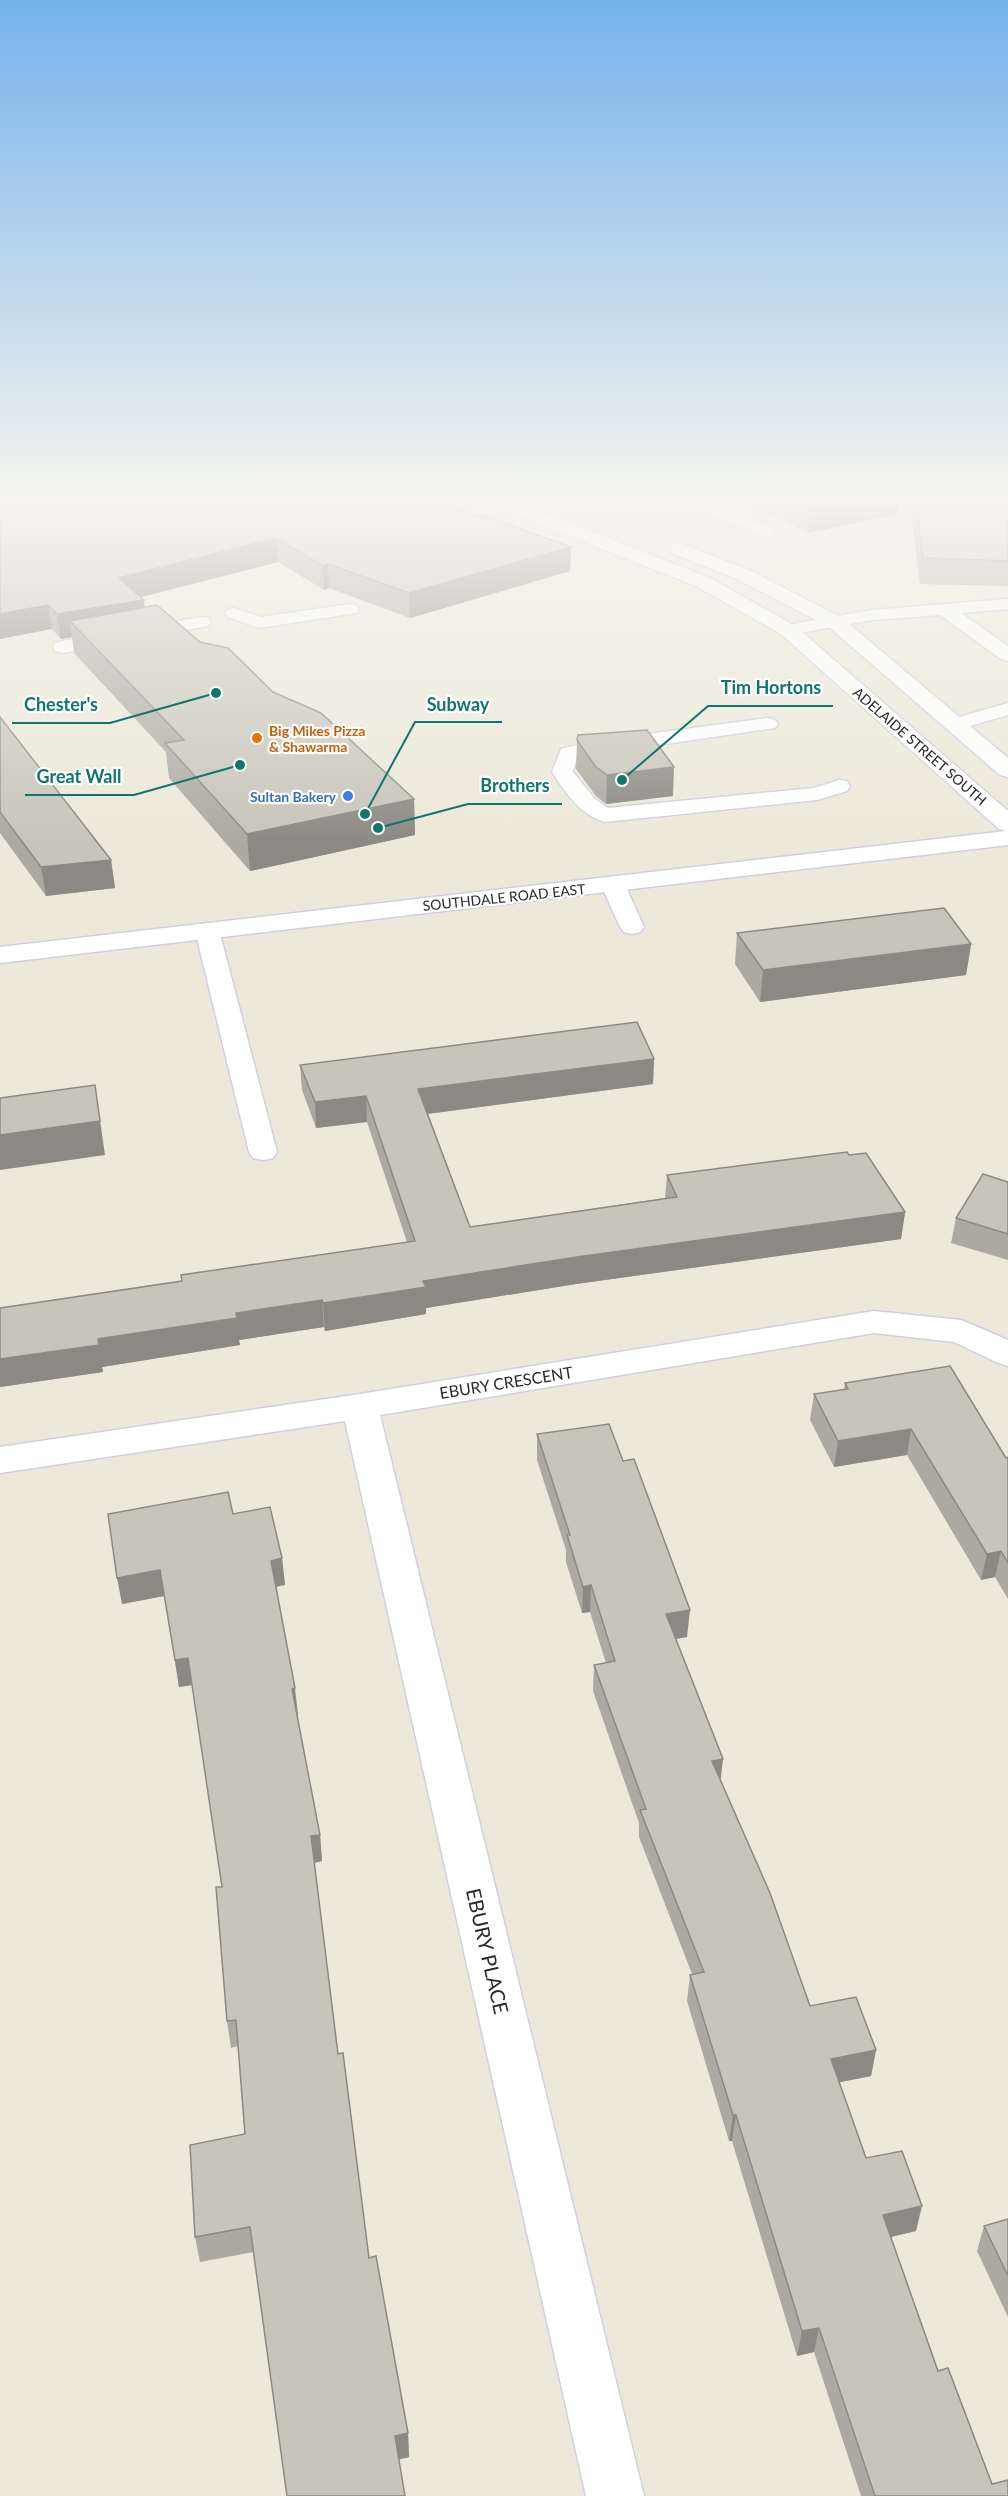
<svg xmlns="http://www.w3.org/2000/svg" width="1008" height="2496" viewBox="0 0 1008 2496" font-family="Lato,sans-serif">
	<rect width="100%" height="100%" fill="#ece9da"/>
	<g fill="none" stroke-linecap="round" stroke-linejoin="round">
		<g stroke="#d0cfe3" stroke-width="3">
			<g id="lane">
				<path d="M 673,494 L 695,494 L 775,530 L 777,533 L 769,538 L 763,536 L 675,497 Z"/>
				<path d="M 1008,599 L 1008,609 L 961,613 L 1008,646 L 1008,661 L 1001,659 L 940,615 L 872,620 L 788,635 L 782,634 L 779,630 L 782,626 L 788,625 L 872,610 Z"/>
				<path d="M 350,604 L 356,605 L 359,609 L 356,613 L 259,628 L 228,617 L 225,613 L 228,609 L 234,608 L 261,617 Z"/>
				<path d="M 202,617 L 208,618 L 211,622 L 208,626 L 62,653 L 55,651 L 53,647 L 55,643 L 62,641 Z"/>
				<path d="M 1008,703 L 1008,715 L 956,730 L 949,728 L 946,724 L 949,720 Z"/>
				<path d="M 768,718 L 775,720 L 778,724 L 775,728 L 577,757 L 573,772 L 594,798 L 608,808 L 814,788 L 839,780 L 847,781 L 850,786 L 847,791 L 817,800 L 605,822 C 580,815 565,792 552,772 L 561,749 L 588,742 Z"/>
				<path d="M 613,878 L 621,880 L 625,885 L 644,927 L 640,932 L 632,934 L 624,932 L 620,927 L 601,885 L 605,880 Z"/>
				<path d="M 207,923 L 215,925 L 219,930 L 277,1152 L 273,1158 L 263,1160 L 253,1158 L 249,1152 L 195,930 L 199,925 Z"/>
			</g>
		</g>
		<g stroke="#d0cfe3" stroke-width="3">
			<path id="street" d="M 874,1311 L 961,1320 L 1008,1340 L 1008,1366 L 996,1362 L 954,1342 L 874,1333 L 380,1415 L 644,2496 L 586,2496 L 345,1421 L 0,1473 L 0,1447 L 360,1394 Z"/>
		</g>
		<g stroke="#d0cfe3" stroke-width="3">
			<g id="secondary">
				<path d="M 471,494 L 496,494 L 710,578 L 795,626 L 1008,811 L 1008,845 L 0,963 L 0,947 L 1006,831 L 999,829 L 781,634 L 696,586 L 474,498 Z"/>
				<path d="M 679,543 L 751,571 L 842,618 L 1008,758 L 1008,777 L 1000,775 L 828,626 L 737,579 L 672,553 L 670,549 L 672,545 Z"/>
			</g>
		</g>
		<use href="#lane" fill="#fff" fill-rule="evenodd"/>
		<use href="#street" fill="#fff" fill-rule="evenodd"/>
		<use href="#secondary" fill="#fff" fill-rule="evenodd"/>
	</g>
	<g fill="#aba9a0">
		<path d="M 0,494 L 477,516 L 571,547 L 570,571 L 410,618 L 329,588 L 324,590 L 278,562 L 141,597 L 144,608 L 200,642 L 273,692 L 414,799 L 415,835 L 250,871 L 169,778 L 166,752 L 74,653 L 72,637 L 61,639 L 52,629 Z"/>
		<path d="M 728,494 L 899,494 L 897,514 L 808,533 Z"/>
		<path d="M 909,494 L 1008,494 L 1008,586 L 920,584 Z"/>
		<path d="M 0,717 L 111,860 L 115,888 L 46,896 L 0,833 Z"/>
		<path d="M 577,740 L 673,796 L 606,804 L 596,796 L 576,769 Z"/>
		<path d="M 737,933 L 971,944 L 966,975 L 760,1002 L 735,964 Z"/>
		<path d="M 654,1059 L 653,1084 L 428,1114 L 470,1227 L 665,1198 L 667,1175 L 849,1155 L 905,1212 L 901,1239 L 576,1284 L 426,1308 L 426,1314 L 325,1331 L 324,1327 L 239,1340 L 240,1345 L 102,1367 L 103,1372 L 0,1387 L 0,1308 L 182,1281 L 407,1242 L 367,1122 L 316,1128 L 302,1090 L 300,1065 Z"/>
		<path d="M 1008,1182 L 1008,1260 L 951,1243 L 956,1218 Z"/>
		<path d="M 845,1383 L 1006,1458 L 1008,1457 L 1008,1599 L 995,1577 L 981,1580 L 907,1455 L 834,1467 L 810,1420 L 814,1394 L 844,1389 Z"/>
		<path d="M 537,1434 L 687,1637 L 676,1639 L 721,1780 L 810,2006 L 876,2050 L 871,2076 L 839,2082 L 866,2158 L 916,2231 L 891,2237 L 938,2371 L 992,2484 L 1008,2496 L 861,2496 L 814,2352 L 797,2356 L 732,2141 L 729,2141 L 687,2001 L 690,1975 L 692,1974 L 639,1837 L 639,1823 L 593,1691 L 594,1665 L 606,1663 L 590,1612 L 582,1613 L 566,1562 L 566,1550 L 537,1460 Z"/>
		<path d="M 233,1514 L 282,1558 L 285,1585 L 276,1587 L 298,1715 L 297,1715 L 320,1835 L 322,1861 L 314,1863 L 338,2054 L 369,2258 L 408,2433 L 409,2457 L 399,2459 L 254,2252 L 200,2262 L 195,2237 L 245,2134 L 238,2046 L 231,2048 L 227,2021 L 222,1887 L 192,1685 L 179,1687 L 164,1596 L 122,1604 Z"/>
		<path d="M 1008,2219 L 1008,2317 L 977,2251 L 984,2226 Z"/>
	</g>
	<g fill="#8b8a82">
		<path d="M 0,494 L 72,494 L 0,512 Z"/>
		<path d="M 880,494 L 899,494 L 897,514 L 808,533 L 810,509 Z"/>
		<path d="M 276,538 L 278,562 L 122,602 L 119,578 Z"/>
		<path d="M 571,547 L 570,571 L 410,618 L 409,593 Z"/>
		<path d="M 328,564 L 329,588 L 324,590 L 323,566 Z"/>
		<path d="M 144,600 L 146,624 L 70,621 L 72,637 L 61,639 L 57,614 Z"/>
		<path d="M 48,605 L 52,629 L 0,639 L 0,614 Z"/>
		<path d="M 674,767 L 673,796 L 606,804 L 607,775 Z"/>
		<path d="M 414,799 L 415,835 L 250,871 L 247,834 Z"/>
		<path d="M 111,860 L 115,888 L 46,896 L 41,867 Z"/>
		<path d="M 971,944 L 966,975 L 760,1002 L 763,970 Z"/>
		<path d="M 654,1059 L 653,1084 L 419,1115 L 418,1089 Z"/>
		<path d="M 95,1085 L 105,1155 L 0,1170 L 0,1135 Z"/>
		<path d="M 366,1096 L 367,1122 L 316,1128 L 315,1102 Z"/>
		<path d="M 905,1212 L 901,1239 L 576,1284 L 426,1308 L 426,1314 L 325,1331 L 323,1303 L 423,1281 L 577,1257 Z"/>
		<path d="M 322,1300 L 324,1327 L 239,1340 L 240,1345 L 102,1367 L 103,1372 L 0,1387 L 0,1359 L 236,1313 Z"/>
		<path d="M 911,1429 L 907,1455 L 834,1467 L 838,1441 Z"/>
		<path d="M 1001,1551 L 995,1577 L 981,1580 L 987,1554 Z"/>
		<path d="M 282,1558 L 285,1585 L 273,1587 L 271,1561 Z"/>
		<path d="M 160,1570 L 164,1596 L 122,1604 L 117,1578 Z"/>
		<path d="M 591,1585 L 590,1612 L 582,1613 L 583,1587 Z"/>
		<path d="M 690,1610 L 687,1637 L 664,1641 L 666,1614 Z"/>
		<path d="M 188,1658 L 192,1685 L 179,1687 L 175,1660 Z"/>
		<path d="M 295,1688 L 298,1715 L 294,1716 L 292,1689 Z"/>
		<path d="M 723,1759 L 720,1786 L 712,1761 Z"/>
		<path d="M 320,1835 L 322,1861 L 314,1863 L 311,1836 Z"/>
		<path d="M 876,2050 L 871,2076 L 826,2085 L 831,2059 Z"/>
		<path d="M 733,2115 L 736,2115 L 732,2141 L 729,2141 Z"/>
		<path d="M 922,2206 L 916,2231 L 877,2240 L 883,2215 Z"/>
		<path d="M 819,2328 L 814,2352 L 797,2356 L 802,2331 Z"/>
		<path d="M 408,2433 L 409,2457 L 397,2460 L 395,2436 Z"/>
	</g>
	<g fill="#c7c5ba" stroke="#8b8a82" stroke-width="1.5">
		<path d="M 39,494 L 427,494 L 477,516 L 481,515 L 571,547 L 409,593 L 328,564 L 323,566 L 276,538 L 119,578 L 144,600 L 57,614 L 48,605 L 0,614 L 0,503 Z"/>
		<path d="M 779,494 L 880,494 L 810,509 Z"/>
		<path d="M 915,494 L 1008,494 L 1008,561 L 923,558 Z"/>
		<path d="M 157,605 L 200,642 L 228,648 L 273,692 L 321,713 L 414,799 L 247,834 L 165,743 L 184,740 L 70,621 Z"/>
		<path d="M 0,717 L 111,860 L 41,867 L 0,812 Z"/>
		<path d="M 647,730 L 674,767 L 607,775 L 596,767 L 577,740 L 578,735 Z"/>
		<path d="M 944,908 L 971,944 L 763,970 L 737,933 Z"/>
		<path d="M 637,1022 L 654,1059 L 418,1089 L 470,1227 L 677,1197 L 667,1175 L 847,1152 L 849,1155 L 866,1153 L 905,1212 L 577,1257 L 423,1281 L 426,1287 L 323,1303 L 322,1300 L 236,1313 L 237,1318 L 98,1339 L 99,1345 L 0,1359 L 0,1308 L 182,1281 L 181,1275 L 415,1241 L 366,1096 L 315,1102 L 300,1065 Z"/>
		<path d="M 95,1085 L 100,1121 L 0,1135 L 0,1098 Z"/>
		<path d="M 983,1174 L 1008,1182 L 1008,1234 L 956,1218 Z"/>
		<path d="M 950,1366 L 1006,1458 L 1008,1457 L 1008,1563 L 1001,1551 L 987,1554 L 911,1429 L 838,1441 L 814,1394 L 848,1389 L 845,1383 Z"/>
		<path d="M 609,1424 L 623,1461 L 634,1459 L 690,1610 L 666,1614 L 723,1759 L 712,1761 L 770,1893 L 810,2006 L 856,1997 L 876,2050 L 831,2059 L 866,2158 L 902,2151 L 922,2206 L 883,2215 L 938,2371 L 948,2368 L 992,2484 L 1008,2480 L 1008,2496 L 875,2496 L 819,2328 L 802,2331 L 736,2115 L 733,2115 L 690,1975 L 704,1972 L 640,1810 L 646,1809 L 594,1665 L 615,1661 L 591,1585 L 583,1587 L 567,1535 L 570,1535 L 537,1434 Z"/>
		<path d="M 228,1492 L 233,1514 L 270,1507 L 282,1558 L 271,1561 L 295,1688 L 292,1689 L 320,1835 L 311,1836 L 338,2054 L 343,2053 L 369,2258 L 376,2256 L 408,2433 L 395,2436 L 405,2496 L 287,2496 L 250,2227 L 195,2237 L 190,2145 L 245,2134 L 236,2020 L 227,2021 L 216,1887 L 222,1887 L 188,1658 L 175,1660 L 160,1570 L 117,1578 L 108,1514 Z"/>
		<path d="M 1008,2219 L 1008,2276 L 984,2226 Z"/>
	</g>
	<linearGradient id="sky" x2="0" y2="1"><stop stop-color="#75b2ec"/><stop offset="0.59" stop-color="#f6f5ee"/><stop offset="1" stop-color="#f6f5ee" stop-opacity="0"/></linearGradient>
	<rect width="1008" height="844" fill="url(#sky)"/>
	<circle fill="#e8710a" stroke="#fff" stroke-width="2" cx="257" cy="738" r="6"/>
	<circle fill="#3f7fe0" stroke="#fff" stroke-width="2" cx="348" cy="796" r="6"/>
	<g text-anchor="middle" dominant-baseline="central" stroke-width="4.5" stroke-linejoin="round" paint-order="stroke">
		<g font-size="14" font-weight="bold" fill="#c56008" stroke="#fff" text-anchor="start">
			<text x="269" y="730">Big Mikes Pizza<tspan x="269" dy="16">&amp; Shawarma</tspan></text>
		</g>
		<g font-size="14" fill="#292929" stroke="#fff">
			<text transform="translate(920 746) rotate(41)">ADELAIDE STREET SOUTH</text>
			<text transform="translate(504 897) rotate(-6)">SOUTHDALE ROAD EAST</text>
		</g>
		<g font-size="14" font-weight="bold" fill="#366cbe" stroke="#fff" text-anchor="end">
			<text x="336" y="796">Sultan Bakery</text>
		</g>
		<g font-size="16" fill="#292929" stroke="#fff">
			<text transform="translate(506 1382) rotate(-9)">EBURY CRESCENT</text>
		</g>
		<g font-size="20" fill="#292929" stroke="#fff">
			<text transform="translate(488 1951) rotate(77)">EBURY PLACE</text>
		</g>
	</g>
	<path fill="none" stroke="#0f766e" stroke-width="2" d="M622 780L708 706H833M365 814L415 722H502M216 693L110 723H12M240 765L134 795H25M378 828L468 804H562"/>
	<g fill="#0f766e" stroke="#fff" stroke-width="2">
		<circle cx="622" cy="780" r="6"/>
		<circle cx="365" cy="814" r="6"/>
		<circle cx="216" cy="693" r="6"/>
		<circle cx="240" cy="765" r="6"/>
		<circle cx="378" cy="828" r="6"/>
	</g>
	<g font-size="18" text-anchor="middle" font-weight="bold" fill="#0f766e" stroke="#fff" stroke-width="4.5" stroke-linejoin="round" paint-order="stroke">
		<text x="771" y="694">Tim Hortons</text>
		<text x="458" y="711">Subway</text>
		<text x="61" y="711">Chester's</text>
		<text x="79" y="783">Great Wall</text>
		<text x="515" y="792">Brothers</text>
	</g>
</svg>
